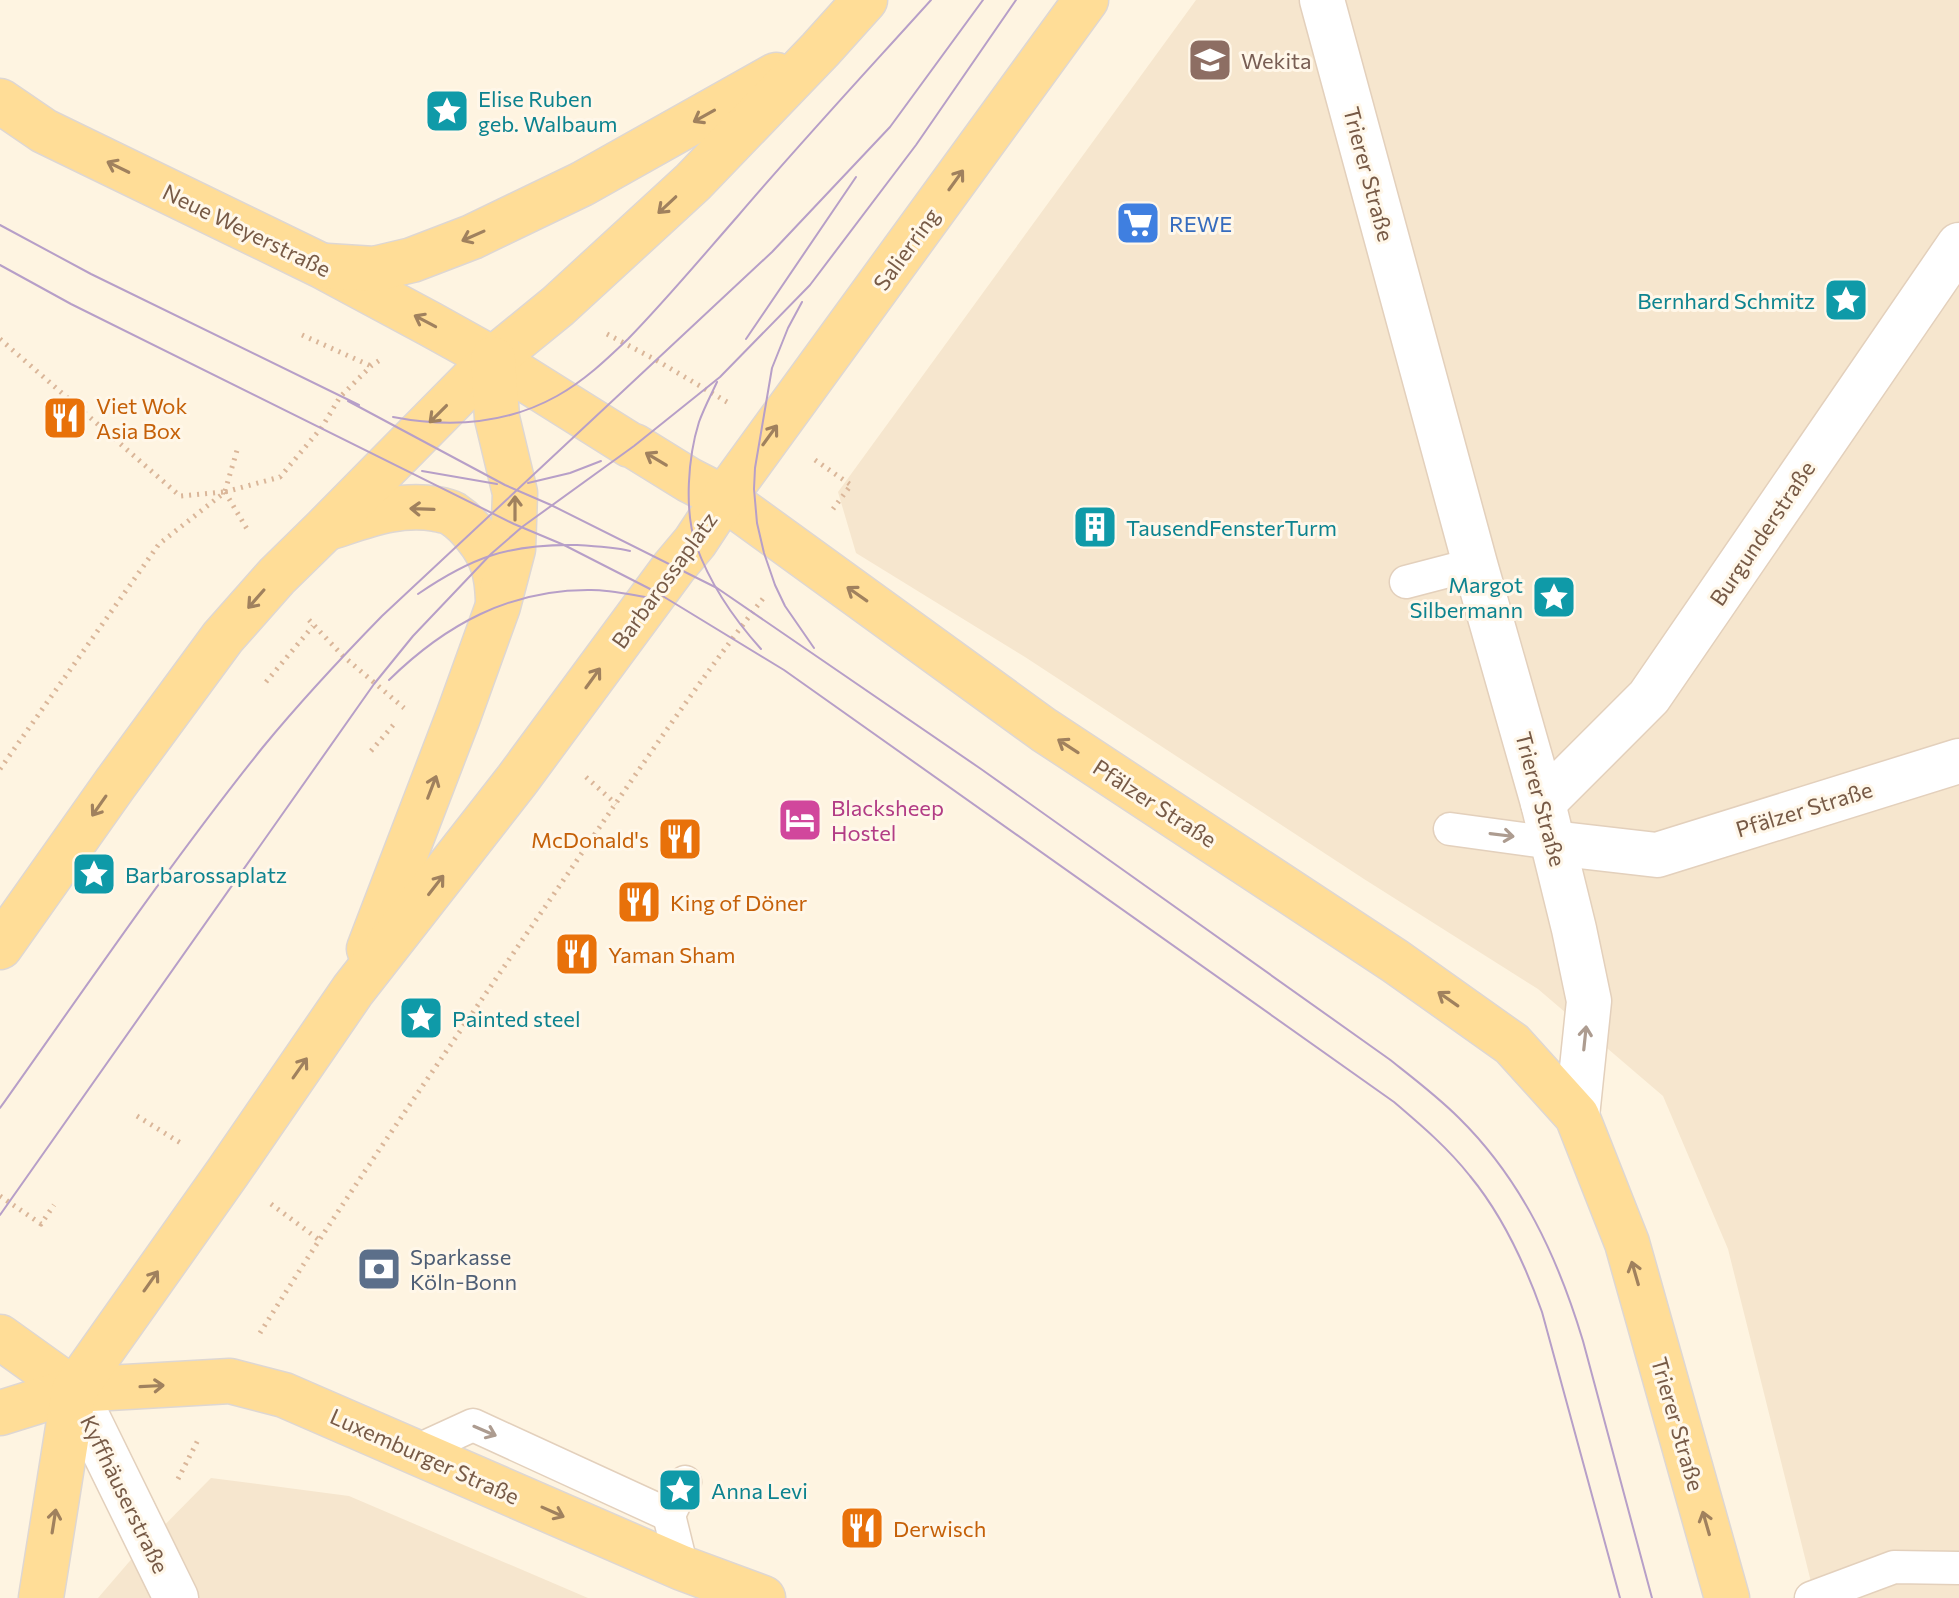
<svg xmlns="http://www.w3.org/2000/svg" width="1959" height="1598" viewBox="0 0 1959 1598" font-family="Commissioner,sans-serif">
	<rect width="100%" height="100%" fill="#fef4e1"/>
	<g fill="#f6e6ce">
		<path d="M 1196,0 L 1959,0 L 1959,1598 L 1815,1598 L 1728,1249 L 1663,1096 L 1538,989 L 1364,879 L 1025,657 L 856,553 L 838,492 Z"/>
		<path d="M 211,1478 L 349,1496 L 588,1598 L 98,1598 L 135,1555 Z"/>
	</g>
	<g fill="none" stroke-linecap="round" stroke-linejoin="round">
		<g stroke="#e3d0bc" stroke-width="35">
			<g id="service">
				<path d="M 1406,582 L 1475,564"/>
				<path d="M 1450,829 L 1553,843"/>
				<path d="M 414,1452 L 473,1425 L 669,1515"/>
				<path d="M 682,1568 L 669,1515 L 685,1482"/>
				<path d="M 1811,1598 L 1894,1567 L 1959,1568"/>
			</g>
		</g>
		<g stroke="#e3d0bc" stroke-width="47">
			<g id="minor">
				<path d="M 1322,0 L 1475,564 L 1543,803 L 1574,929 L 1589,1001 L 1577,1116"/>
				<path d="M 1543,803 L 1649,697 L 1959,245"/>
				<path d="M 1553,843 L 1657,855 L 1959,761"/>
				<path d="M 74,1390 L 176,1598"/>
			</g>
		</g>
		<g stroke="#ded7d3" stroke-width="47">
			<g id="primary">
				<path d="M 0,101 L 44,131 L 322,266 L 430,324 L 493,359 L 630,445 L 634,446 L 689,480 L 724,498 L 1044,730 L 1395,961 L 1512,1044 L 1577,1116 L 1627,1243 L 1727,1598"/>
				<path d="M 327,266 L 374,269 L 412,260 L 472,237 L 582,184 L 776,75"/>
				<path d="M 331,527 C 365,516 400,502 436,509 C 442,510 448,511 453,514 C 462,520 470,528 476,536 C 493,557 497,573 498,600"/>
				<path d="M 0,947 L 115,784 L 223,637 L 277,576 L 325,529 L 493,359 L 558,306 L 693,182 L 820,50 L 865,0"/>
				<path d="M 369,949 L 458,717 L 498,606 L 513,549 L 515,493 L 497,418 L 493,359"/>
				<path d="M 0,1337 L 74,1390"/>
				<path d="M 0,1413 L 74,1390 L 230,1381 L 284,1395 L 682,1568 L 763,1598"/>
				<path d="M 41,1598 L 74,1390 L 228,1172 L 353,990 L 517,780 L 674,567 L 695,542 L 724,498 L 1086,0"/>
			</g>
		</g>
		<g stroke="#dab699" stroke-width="5" stroke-dasharray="2 6" stroke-linecap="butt">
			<path d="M 607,334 L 656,360 L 727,402"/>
			<path d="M 302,335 L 371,366"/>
			<path d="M 0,339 L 180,496 L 224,492"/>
			<path d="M 815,460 L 851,485 L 833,509"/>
			<path d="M 225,491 L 238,447"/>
			<path d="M 225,492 L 247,529"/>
			<path d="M 309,620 L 343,656 L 404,708"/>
			<path d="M 266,682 L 313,626"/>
			<path d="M 371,751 L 395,723"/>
			<path d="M 0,769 L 159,544 L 225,492 L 280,477 L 322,427 L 340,397 L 371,366 L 380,360"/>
			<path d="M 586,777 L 616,804"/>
			<path d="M 137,1116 L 184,1145"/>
			<path d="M 0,1196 L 41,1224 L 54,1205"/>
			<path d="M 271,1204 L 318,1239"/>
			<path d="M 260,1333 C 344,1198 436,1067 525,936 C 604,822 680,705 765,596"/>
			<path d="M 178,1479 L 199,1438"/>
		</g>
		<use href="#service" stroke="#fff" stroke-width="32"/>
		<use href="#minor" stroke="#fff" stroke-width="44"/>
		<use href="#primary" stroke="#ffdd97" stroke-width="44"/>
		<g stroke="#b79fc8" stroke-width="2">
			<path d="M 0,225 L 91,274 L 359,405"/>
			<path d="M 0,265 L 71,304 L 514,524 L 564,545 L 656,592 L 784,670 L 1394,1102 C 1421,1125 1448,1148 1470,1176 C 1503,1216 1525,1264 1542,1312 L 1620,1598"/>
			<path d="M 802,302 L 788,328 L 772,368 L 755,468 L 754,489 L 757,523 L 764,553 L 775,585 L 785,606 L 814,648"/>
			<path d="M 746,339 L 856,177"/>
			<path d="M 717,382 C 711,395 704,408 699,422 C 688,457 684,510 696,545 C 710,584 734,619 761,649"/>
			<path d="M 348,401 L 505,485 L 551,505 L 717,588 L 981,769 L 1389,1059 C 1413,1078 1437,1096 1459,1118 C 1522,1180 1558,1258 1583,1341 L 1652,1598"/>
			<path d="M 393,417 C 450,428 505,425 557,396 C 584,381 606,360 628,339 C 666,300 701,258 737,217 C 800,143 866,72 931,0"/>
			<path d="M 422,471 L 497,484"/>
			<path d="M 528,483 L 570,473 L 601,461"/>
			<path d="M 418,594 C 472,557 509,544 575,545 C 593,546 613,547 630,551"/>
			<path d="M 389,680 C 445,625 510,589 591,590 C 611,590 632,595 652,598 L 658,600"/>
			<path d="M 0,1108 C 86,987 170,863 263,747 C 300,702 341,658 382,616 L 772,252 L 890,127 L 983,0"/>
			<path d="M 0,1215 L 374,684 L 413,636 L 491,554 L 522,527 L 634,446 L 720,377 L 810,285 L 916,145 L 1016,0"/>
		</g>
	</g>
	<defs><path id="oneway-shaft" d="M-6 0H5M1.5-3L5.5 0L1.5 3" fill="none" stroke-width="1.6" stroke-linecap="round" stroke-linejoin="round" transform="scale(2)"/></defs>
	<g stroke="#a0815e">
		<use href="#oneway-shaft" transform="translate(704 116) rotate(151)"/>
		<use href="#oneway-shaft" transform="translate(118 167) rotate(-154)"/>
		<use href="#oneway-shaft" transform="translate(956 180) rotate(-54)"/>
		<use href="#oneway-shaft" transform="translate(667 205) rotate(137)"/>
		<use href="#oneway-shaft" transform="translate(473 236) rotate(156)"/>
		<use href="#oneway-shaft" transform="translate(425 321) rotate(-152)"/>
		<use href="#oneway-shaft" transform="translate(438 414) rotate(135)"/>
		<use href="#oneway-shaft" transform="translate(770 435) rotate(-54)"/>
		<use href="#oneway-shaft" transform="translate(656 459) rotate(-149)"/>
		<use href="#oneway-shaft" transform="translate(515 508) rotate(-90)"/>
		<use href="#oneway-shaft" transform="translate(422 509) rotate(-178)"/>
		<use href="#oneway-shaft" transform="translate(857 594) rotate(-145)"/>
		<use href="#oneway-shaft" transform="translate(256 599) rotate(131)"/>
		<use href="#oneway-shaft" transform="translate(593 678) rotate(-54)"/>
		<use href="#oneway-shaft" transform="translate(1068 746) rotate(-147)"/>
		<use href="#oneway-shaft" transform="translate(432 787) rotate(-69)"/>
		<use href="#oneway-shaft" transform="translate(99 806) rotate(125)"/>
		<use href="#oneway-shaft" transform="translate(436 885) rotate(-52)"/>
		<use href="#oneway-shaft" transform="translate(1448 999) rotate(-145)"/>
		<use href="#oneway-shaft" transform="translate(300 1068) rotate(-55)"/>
		<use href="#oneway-shaft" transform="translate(1635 1273) rotate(-106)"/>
		<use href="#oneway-shaft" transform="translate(151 1281) rotate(-55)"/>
		<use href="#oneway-shaft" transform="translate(152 1386) rotate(-3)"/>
		<use href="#oneway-shaft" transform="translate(553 1512) rotate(24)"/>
		<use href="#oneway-shaft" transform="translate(54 1521) rotate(-81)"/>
		<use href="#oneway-shaft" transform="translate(1706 1523) rotate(-106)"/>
	</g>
	<g stroke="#ad9c90">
		<use href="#oneway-shaft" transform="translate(1502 835) rotate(7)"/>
		<use href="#oneway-shaft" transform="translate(1585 1038) rotate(-84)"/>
		<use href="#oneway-shaft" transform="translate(485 1431) rotate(23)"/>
	</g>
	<defs>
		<g id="school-square" transform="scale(2.3)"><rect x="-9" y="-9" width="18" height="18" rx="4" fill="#8d6e63" stroke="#fff7e9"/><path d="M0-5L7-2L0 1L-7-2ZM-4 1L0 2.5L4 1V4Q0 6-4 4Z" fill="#fff"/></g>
		<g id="sight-square" transform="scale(2.3)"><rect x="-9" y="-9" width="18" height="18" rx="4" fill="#0f9aa8" stroke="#fff7e9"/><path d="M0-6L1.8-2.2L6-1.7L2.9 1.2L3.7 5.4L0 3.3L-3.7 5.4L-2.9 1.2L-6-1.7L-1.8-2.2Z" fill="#fff"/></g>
		<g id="supermarket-square" transform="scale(2.3)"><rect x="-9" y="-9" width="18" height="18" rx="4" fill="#3f7fe0" stroke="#fff7e9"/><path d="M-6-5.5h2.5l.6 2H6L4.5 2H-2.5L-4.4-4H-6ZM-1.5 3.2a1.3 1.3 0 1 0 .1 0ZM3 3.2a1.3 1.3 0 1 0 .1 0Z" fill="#fff"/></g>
		<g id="restaurant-square" transform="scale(2.3)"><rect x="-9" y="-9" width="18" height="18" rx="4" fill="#e8710a" stroke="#fff7e9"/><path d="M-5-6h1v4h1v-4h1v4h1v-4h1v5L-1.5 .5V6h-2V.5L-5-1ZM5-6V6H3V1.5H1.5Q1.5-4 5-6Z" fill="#fff"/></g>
		<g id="building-square" transform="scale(2.3)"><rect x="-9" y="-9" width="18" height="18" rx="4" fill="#0f9aa8" stroke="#fff7e9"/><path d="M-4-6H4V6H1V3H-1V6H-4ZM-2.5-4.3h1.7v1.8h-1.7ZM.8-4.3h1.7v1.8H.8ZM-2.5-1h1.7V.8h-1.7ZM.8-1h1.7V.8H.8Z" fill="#fff"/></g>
		<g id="hotel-square" transform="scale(2.3)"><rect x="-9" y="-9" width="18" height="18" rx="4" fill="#d1479c" stroke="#fff7e9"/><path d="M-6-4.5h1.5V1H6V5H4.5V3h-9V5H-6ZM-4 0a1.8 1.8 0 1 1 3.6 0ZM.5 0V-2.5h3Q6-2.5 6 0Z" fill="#fff"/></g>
		<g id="bank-square" transform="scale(2.3)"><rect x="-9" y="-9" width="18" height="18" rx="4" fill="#5c6f8a" stroke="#fff7e9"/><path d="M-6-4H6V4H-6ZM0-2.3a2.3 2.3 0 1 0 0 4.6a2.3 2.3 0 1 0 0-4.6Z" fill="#fff"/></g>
	</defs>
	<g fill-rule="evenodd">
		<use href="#school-square" x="1210" y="60"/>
		<use href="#sight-square" x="447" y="111"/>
		<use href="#supermarket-square" x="1138" y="223"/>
		<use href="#sight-square" x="1846" y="300"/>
		<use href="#restaurant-square" x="65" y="418"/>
		<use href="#building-square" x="1095" y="527"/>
		<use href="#sight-square" x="1554" y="597"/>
		<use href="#hotel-square" x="800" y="820"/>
		<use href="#restaurant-square" x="680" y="839"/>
		<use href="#sight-square" x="94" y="874"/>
		<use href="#restaurant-square" x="639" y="902"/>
		<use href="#restaurant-square" x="577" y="954"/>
		<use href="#sight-square" x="421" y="1018"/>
		<use href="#bank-square" x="379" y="1269"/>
		<use href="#sight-square" x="680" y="1490"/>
		<use href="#restaurant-square" x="862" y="1528"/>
	</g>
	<g text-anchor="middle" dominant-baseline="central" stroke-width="6" stroke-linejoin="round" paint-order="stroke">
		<g font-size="22" fill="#785e54" stroke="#fff7e9" text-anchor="start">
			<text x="1241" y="60">Wekita</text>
		</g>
		<g font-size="22" fill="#0d838f" stroke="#fff7e9" text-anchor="start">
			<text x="478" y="98">Elise Ruben<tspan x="478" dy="25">geb. Walbaum</tspan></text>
			<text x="1815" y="300" text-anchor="end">Bernhard Schmitz</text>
			<text x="1126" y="527">TausendFensterTurm</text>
			<text x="1523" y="584" text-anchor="end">Margot<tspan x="1523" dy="25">Silbermann</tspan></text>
			<text x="125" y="874">Barbarossaplatz</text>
			<text x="452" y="1018">Painted steel</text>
			<text x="711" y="1490">Anna Levi</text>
		</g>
		<g font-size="22" fill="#775a46" stroke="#fff7e9">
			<text transform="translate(1369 174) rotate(75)">Trierer Straße</text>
			<text transform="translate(247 230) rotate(26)">Neue Weyerstraße</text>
			<text transform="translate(906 249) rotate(-54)">Salierring</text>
			<text transform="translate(1762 533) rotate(-56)">Burgunderstraße</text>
			<text transform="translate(664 580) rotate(-54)">Barbarossaplatz</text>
			<text transform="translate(1541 799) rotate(75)">Trierer Straße</text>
			<text transform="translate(1155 803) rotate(33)">Pfälzer Straße</text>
			<text transform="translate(1804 809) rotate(-17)">Pfälzer Straße</text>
			<text transform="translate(1678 1424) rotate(74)">Trierer Straße</text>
			<text transform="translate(425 1456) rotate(24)">Luxemburger Straße</text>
			<text transform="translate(125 1494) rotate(64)">Kyffhäuserstraße</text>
		</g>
		<g font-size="22" fill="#366cbe" stroke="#fff7e9" text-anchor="start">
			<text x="1169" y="223">REWE</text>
		</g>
		<g font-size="22" fill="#c56008" stroke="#fff7e9" text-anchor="start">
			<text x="96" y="405">Viet Wok<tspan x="96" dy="25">Asia Box</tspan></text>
			<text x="649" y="839" text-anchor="end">McDonald's</text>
			<text x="670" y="902">King of Döner</text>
			<text x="608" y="954">Yaman Sham</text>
			<text x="893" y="1528">Derwisch</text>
		</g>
		<g font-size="22" fill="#b23c85" stroke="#fff7e9" text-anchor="start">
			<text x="831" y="807">Blacksheep<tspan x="831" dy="25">Hostel</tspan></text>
		</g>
		<g font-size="22" fill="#4e5e75" stroke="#fff7e9" text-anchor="start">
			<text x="410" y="1256">Sparkasse<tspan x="410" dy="25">Köln-Bonn</tspan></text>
		</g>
	</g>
</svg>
